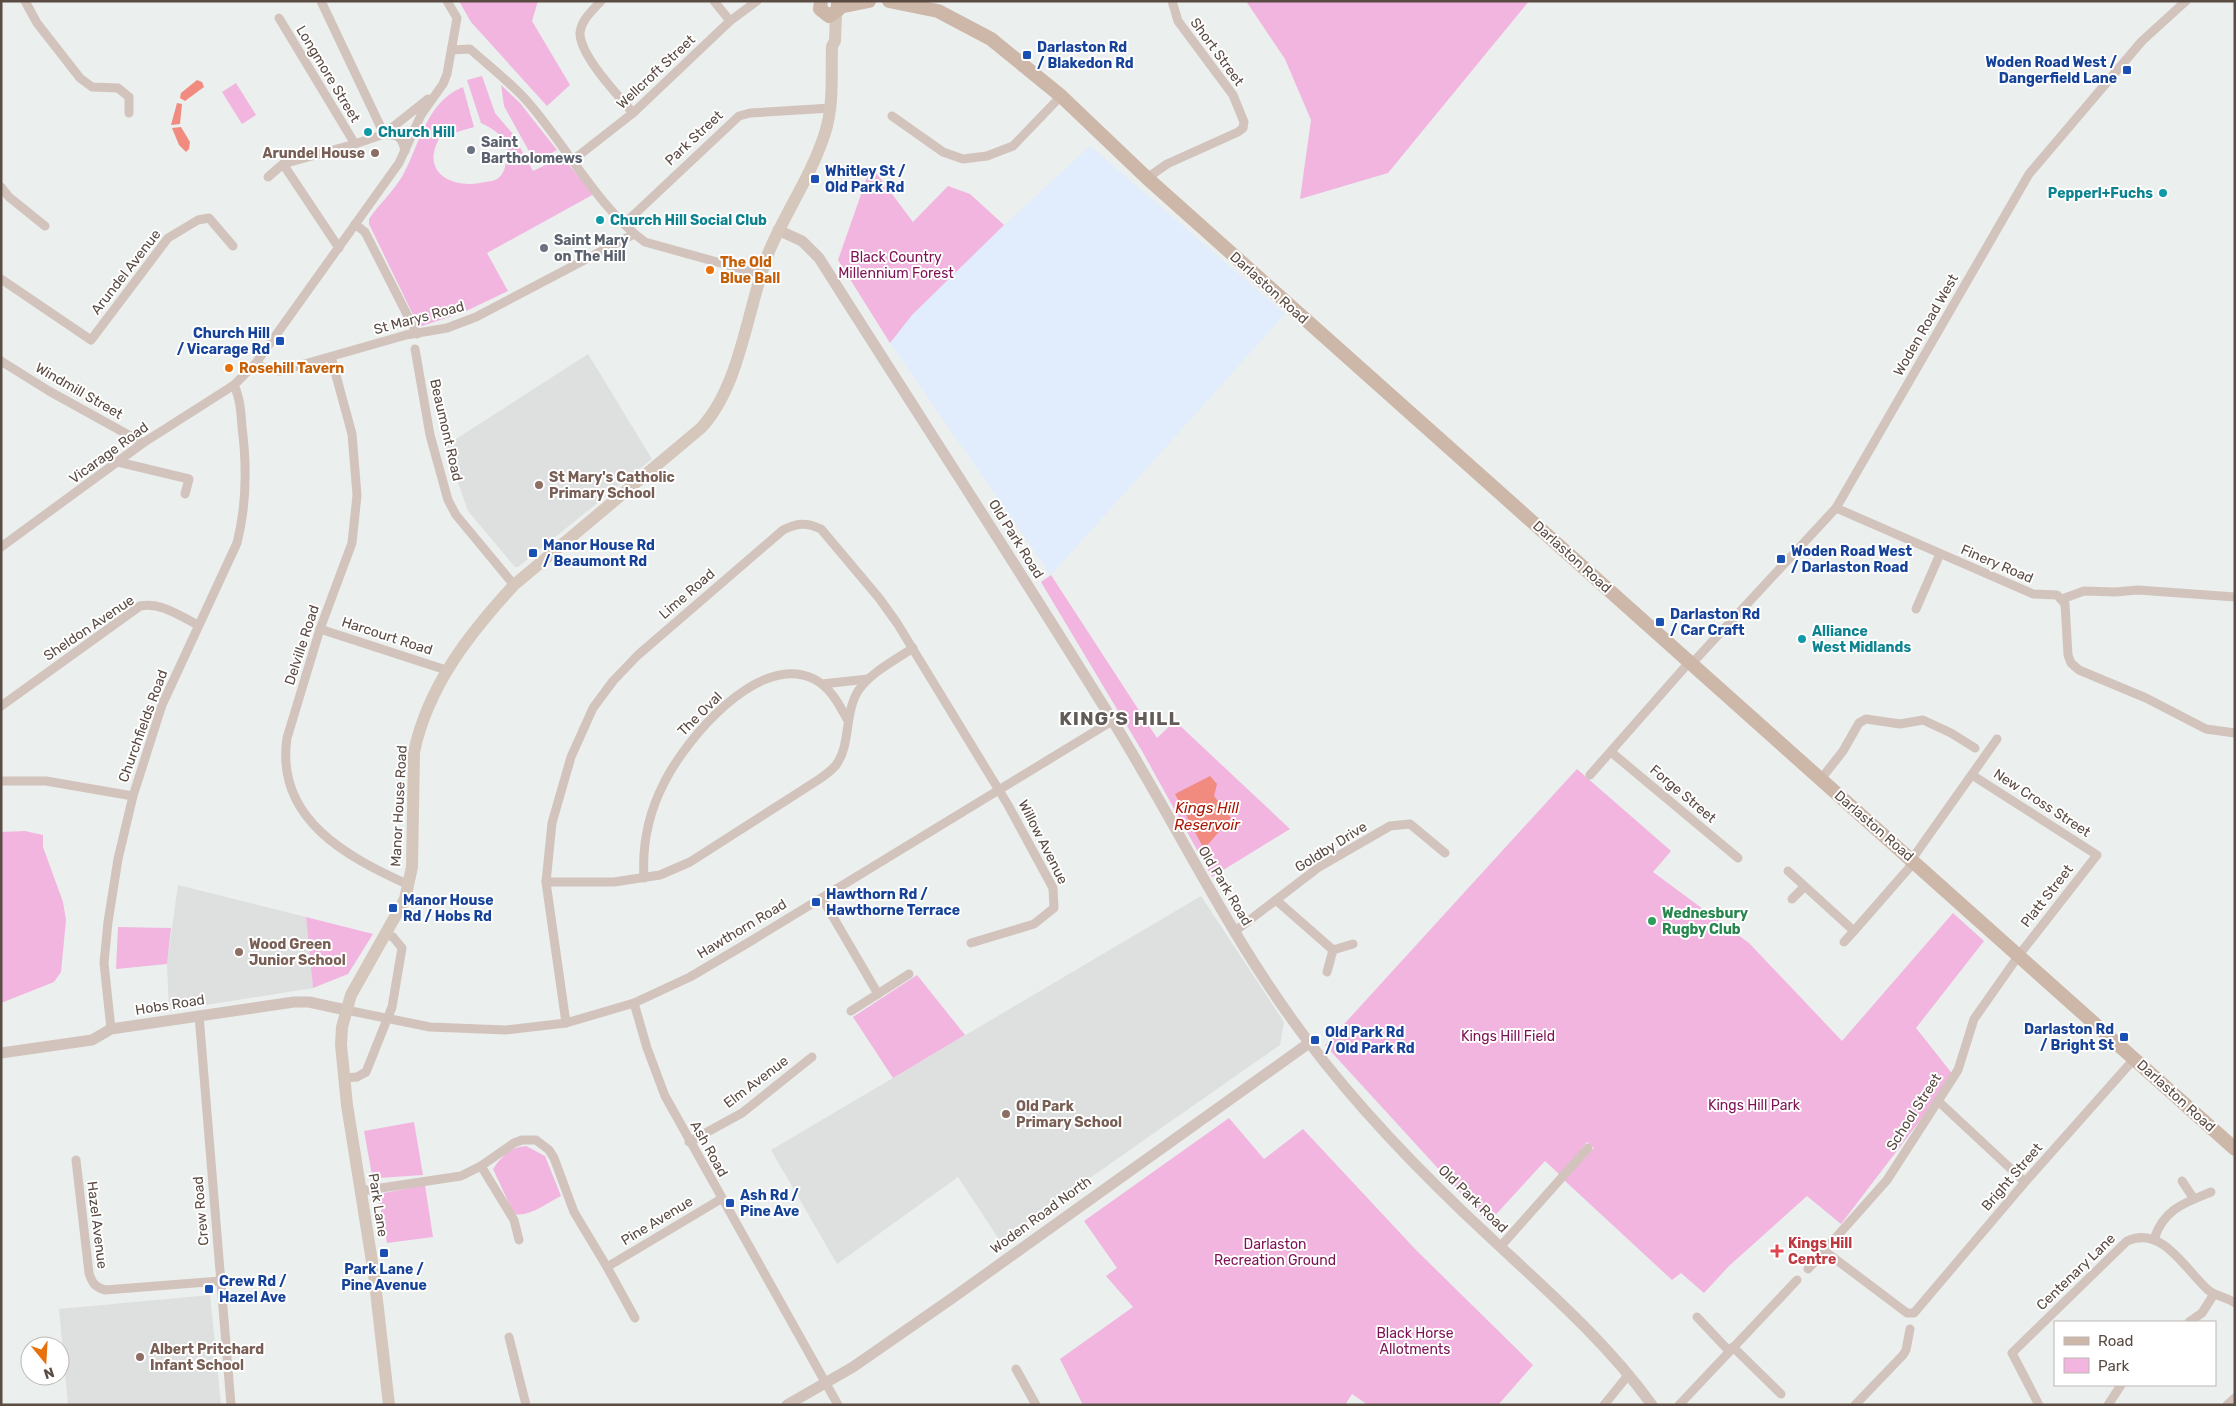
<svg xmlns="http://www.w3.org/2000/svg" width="2236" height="1406" viewBox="0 0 2236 1406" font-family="Rubik,sans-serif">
	<rect width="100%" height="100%" fill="#ebefee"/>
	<path fill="#e1ecfc" d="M 1090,146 L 1285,314 L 1051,575 L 890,343 L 912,315 L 969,258 Z"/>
	<g fill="#dde0df">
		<path d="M 588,354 L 652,459 L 518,567 L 515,567 L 468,511 L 445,446 Z"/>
		<path d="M 178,885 L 306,917 L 313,988 L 169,1011 L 167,964 Z"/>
		<path d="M 1201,896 L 1284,1022 L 1280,1045 L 1000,1241 L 958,1177 L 837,1264 L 771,1150 Z"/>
		<path d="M 210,1295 L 221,1405 L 68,1405 L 59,1309 Z"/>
	</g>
	<g fill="#f1b5e0">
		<path d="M 459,1 L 538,1 L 532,21 L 570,85 L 547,106 L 471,22 Z"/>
		<path d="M 1246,1 L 1529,1 L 1388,173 L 1300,199 L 1311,120 L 1285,59 Z"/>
		<path d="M 482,76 L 495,113 L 512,133 L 533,171 L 562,157 L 594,194 L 487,253 L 508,291 L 464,312 L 419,327 L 369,224 L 369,219 C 379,204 394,191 403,175 C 420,144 426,102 463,87 L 474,127 L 440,137 C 419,173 453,190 485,182 C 489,181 494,181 497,179 C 502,176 505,169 506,163 C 507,159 508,156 508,152 C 504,135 495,130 481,123 L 467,80 Z"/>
		<path d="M 236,83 L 256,115 L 242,124 L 222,92 Z"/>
		<path d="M 501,85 L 520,103 L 557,150 L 535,162 L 504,106 Z"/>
		<path d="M 871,166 L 913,222 L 948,186 L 970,194 L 1004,225 L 912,315 L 890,343 L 838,260 Z"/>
		<path d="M 1051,575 L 1157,738 L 1175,721 L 1290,829 L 1212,877 L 1142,751 L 1041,582 Z"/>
		<path d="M 1577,769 L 1671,851 L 1653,872 L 1749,943 L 1842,1041 L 1953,913 L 1984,941 L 1916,1028 L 1954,1076 L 1841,1224 L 1807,1196 L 1729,1266 L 1704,1293 L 1681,1273 L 1672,1280 L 1564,1180 L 1594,1148 L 1587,1142 L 1560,1175 L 1545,1161 L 1488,1223 L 1325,1045 Z"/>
		<path d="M 25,831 L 43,835 L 43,847 L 63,902 L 66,920 L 61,972 L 54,982 L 1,1003 L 1,832 Z"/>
		<path d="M 306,917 L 373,934 L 348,974 L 313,988 Z"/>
		<path d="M 118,927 L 171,928 L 167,964 L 116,969 Z"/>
		<path d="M 917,975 L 965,1035 L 893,1078 L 853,1017 Z"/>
		<path d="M 1229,1118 L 1264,1159 L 1303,1129 L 1416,1250 L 1533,1365 L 1498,1405 L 1368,1405 L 1352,1394 L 1345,1405 L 1083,1405 L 1060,1359 L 1133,1307 L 1106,1276 L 1117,1268 L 1084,1221 Z"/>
		<path d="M 414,1122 L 423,1175 L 379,1178 L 372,1175 L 364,1131 Z"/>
		<path d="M 526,1146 L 545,1156 L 561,1196 C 547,1203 530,1217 514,1214 L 493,1169 C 501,1157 510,1147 526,1146 Z"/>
		<path d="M 425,1185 L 433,1237 L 387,1243 L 379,1200 L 384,1193 Z"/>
	</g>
	<g fill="#f18b7f">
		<path d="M 197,80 L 202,82 L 204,87 L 185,101 L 180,98 L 181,93 Z"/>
		<path d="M 177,103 L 182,104 L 180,124 L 171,125 Z"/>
		<path d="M 181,127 L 190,142 L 189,149 L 186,152 L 179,145 L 172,128 Z"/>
		<path d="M 1210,776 L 1217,784 L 1214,796 L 1231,818 L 1204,849 L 1175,794 Z"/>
	</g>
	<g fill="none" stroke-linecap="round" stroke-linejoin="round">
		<g stroke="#d2c4bd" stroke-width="9">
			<path d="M 25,1 L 37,23 L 80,78 L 92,87 L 118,88 L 129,97 L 129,113"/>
			<path d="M 321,1 L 384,134"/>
			<path d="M 601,1 C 593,10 581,20 580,33 C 580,56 618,95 633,113"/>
			<path d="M 714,1 L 730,21"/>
			<path d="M 279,18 L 355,144"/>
			<path d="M 452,50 L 470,49 C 489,66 510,82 527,101 C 565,144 599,209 645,242 L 760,274"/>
			<path d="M 892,116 L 943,152 L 963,159 L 987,156 L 1013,146 L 1061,96"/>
			<path d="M 384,134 C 398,135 402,136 405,151"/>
			<path d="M 573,160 L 633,113 L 730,21 L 757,1"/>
			<path d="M 283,164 L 339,248"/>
			<path d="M 268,177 L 283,164 L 355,144 L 384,134 L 428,99"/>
			<path d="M 1147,178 L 1167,164 L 1238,132 L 1243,128 L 1244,122 L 1233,95 L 1178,21 L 1172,1"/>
			<path d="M 1,187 L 9,197 L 45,226"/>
			<path d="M 355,224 L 365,232 L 417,334"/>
			<path d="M 624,224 L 739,116 L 750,113 L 831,108"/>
			<path d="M 1,279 L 91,340 L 168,238 L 198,220 L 209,218 L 233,246"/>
			<path d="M 415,349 L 430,435 L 448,500 L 456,515 L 514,585"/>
			<path d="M 331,357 L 352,434 L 357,495 L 352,543 L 320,629 L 287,738 C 275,819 347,857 409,885"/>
			<path d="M 1,361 L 49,391 L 143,443"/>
			<path d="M 256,363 L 264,368 L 280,371 L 406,335 L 447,328 L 476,317 L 634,234"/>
			<path d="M 118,462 L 189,479 L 185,494"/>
			<path d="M 1836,508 L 2033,594 L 2057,595 L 2065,604 L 2068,655 L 2071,663 L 2079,670 L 2146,698 L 2206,729 L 2235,733"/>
			<path d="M 1,547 L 143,443 L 234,385 L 256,363 L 399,163 L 421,115 L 443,84 L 447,74 L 457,18 L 447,1"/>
			<path d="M 2062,599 L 2084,591 L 2115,592 L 2138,590 L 2235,597"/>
			<path d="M 1916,609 L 1940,554"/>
			<path d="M 320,629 L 446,670"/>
			<path d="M 822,684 L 868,679"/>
			<path d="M 1,706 L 140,606 C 161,602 180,616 198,625"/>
			<path d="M 1611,752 L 1738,858"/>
			<path d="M 1590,775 L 1685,667 L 1697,658 L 1836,508 L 2029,174 L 2142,41 L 2186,1"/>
			<path d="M 1821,779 L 1843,751 L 1859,723 L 1866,719 L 1900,724 L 1923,720 L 1951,733 L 1975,748"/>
			<path d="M 1,781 L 46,781 L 133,796"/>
			<path d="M 1788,871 L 1854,931 L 1909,868 L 1912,859 L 1997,739"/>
			<path d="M 644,878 C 642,846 649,812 664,783 C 685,740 759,651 814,679 C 830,687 839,704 847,719"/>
			<path d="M 546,882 L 614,882 L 660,875 L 690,862 L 818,780 C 824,776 831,771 836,765 C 851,745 844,714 858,691 C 871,672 894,661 913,648"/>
			<path d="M 822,898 L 878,994"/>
			<path d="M 1792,899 L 1804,887"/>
			<path d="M 1276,900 L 1333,950"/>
			<path d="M 1234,932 L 1319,867 L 1390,826 L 1410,824 L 1445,853"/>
			<path d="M 1844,942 L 1854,931"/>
			<path d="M 1327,972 L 1333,950 L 1353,944"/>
			<path d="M 634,1003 L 647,1048 L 665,1096 L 838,1405"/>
			<path d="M 346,1010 L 430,1027 L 506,1030 L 566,1023 L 634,1003 L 690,977 L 751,941 L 1112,721"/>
			<path d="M 851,1011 L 909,974"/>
			<path d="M 199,1015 L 231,1405"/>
			<path d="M 566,1023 L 546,882 L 552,823 L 571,757 L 593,708 L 613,681 L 638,655 L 783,530 C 797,523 806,522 821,529 L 879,598 L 897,623 L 1008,805 L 1053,888 L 1054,908 L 1034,924 L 971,943"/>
			<path d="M 111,1029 L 104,963 L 108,922 L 118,859 L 133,796 L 162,705 L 237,543 C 247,504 247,466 242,427 C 241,412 240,398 234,385"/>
			<path d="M 343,1078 L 357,1077 L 366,1072 L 392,1007 L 402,948 L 393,937 L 385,934"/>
			<path d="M 1938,1101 L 2025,1182"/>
			<path d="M 689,1142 L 742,1113 L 812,1057"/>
			<path d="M 76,1160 L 89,1273 C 92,1283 95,1287 105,1290 L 220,1281"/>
			<path d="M 481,1166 L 514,1220 L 519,1240"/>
			<path d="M 2182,1181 L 2194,1199"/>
			<path d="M 361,1191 L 461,1176 L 481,1166 L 514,1143 L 522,1140 L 536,1140 L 549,1150 L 554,1158 L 574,1212 L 607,1267 L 721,1199"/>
			<path d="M 2154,1239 C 2164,1209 2184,1203 2211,1192"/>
			<path d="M 1500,1247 L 1588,1148"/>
			<path d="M 1826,1252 L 1907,1313 L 1914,1313 L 2025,1182 L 2135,1058"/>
			<path d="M 607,1267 L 635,1318"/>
			<path d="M 1808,1269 L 1887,1180 L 1958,1070 L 1974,1019 L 2019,955 L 2097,855 L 1972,775"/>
			<path d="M 1697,1317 L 1729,1351"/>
			<path d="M 2189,1322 L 2202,1313 L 2214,1294"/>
			<path d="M 509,1337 L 526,1405"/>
			<path d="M 1733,1347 L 1781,1394"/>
			<path d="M 1016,1369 L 1036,1405"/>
			<path d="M 1604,1405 L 1629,1374"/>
			<path d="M 1679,1405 L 1797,1280"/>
			<path d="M 1855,1405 L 1903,1355 L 1906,1350 L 1910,1329"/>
			<path d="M 2039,1405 L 2012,1353 L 2127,1241 C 2162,1225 2185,1269 2207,1289 C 2215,1297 2226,1296 2235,1303"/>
			<path d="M 2108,1405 L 2121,1385"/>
			<path d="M 2227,1405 L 2235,1398"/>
		</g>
		<g stroke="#d2c4bd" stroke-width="11">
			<path d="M 778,230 L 802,241 L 819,258 C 916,411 1015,563 1111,718 C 1177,825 1231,940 1308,1041 C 1362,1113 1427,1179 1493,1240 C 1549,1292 1607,1343 1652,1405"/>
			<path d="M 1,1053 L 92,1040 L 111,1029 L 294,1002 L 309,1002 L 346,1010"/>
			<path d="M 787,1405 L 853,1367 L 951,1299 L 1309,1043"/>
		</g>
		<path stroke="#d6c7bc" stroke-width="12" d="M 389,1405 L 374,1274 L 347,1105 L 341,1045 L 342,1027 L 351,995 L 405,899 L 412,867 L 414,752 C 428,686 469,634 514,585 L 701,428 C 742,384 747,305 770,249 C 787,210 812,174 825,133 C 834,105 831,75 832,46 L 835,41 L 836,13"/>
		<g stroke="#cdb7a9" stroke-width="14">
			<path d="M 821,1 L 820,9 L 829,16 L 838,10 L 838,1"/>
			<path d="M 889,1 L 938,11 L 991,39 L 1061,96 L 1147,178 L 2235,1149"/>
			<path d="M 839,7 L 869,1"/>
		</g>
	</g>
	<g fill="#1a4fb4" stroke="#fff" stroke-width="2">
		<rect x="1022" y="50" width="10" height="10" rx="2.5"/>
		<rect x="2122" y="65" width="10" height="10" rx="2.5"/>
		<rect x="810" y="174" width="10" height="10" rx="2.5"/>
		<rect x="275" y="336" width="10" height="10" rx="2.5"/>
		<rect x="528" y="548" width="10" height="10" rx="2.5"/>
		<rect x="1776" y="554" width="10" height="10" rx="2.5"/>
		<rect x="1655" y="617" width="10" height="10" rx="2.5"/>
		<rect x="811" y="897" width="10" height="10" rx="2.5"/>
		<rect x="388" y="903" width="10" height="10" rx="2.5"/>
		<rect x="2119" y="1032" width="10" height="10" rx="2.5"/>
		<rect x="1310" y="1035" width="10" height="10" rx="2.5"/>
		<rect x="725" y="1198" width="10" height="10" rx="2.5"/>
		<rect x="379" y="1248" width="10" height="10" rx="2.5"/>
		<rect x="204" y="1284" width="10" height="10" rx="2.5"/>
	</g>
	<g fill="#0f9aa8" stroke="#fff" stroke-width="2">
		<circle cx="368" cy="132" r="5"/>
		<circle cx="2163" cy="193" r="5"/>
		<circle cx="600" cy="220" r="5"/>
		<circle cx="1802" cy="639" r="5"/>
	</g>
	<g fill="#6b7280" stroke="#fff" stroke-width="2">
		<circle cx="471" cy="150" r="5"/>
		<circle cx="544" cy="248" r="5"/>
	</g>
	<g fill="#8d6e63" stroke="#fff" stroke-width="2">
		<circle cx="375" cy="153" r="5"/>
		<circle cx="539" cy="485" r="5"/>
		<circle cx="239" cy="952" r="5"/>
		<circle cx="1006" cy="1114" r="5"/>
		<circle cx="140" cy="1357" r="5"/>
	</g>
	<g fill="#e8710a" stroke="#fff" stroke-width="2">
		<circle cx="710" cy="270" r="5"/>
		<circle cx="229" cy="368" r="5"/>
	</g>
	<circle fill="#2e9e5b" stroke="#fff" stroke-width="2" cx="1652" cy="921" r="5"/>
	<path fill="#e0444e" stroke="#fff" stroke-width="2" d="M1774.5 1243.5h5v5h5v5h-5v5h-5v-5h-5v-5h5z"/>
	<g text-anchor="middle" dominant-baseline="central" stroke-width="4" stroke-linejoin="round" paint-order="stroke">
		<g font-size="14" font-weight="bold" fill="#164399" stroke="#fff" text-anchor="start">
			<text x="1037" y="47">Darlaston Rd<tspan x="1037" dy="16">/ Blakedon Rd</tspan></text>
			<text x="2117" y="62" text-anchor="end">Woden Road West /<tspan x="2117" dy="16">Dangerfield Lane</tspan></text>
			<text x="825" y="171">Whitley St /<tspan x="825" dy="16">Old Park Rd</tspan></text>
			<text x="270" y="333" text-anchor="end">Church Hill<tspan x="270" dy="16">/ Vicarage Rd</tspan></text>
			<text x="543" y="545">Manor House Rd<tspan x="543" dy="16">/ Beaumont Rd</tspan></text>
			<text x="1791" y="551">Woden Road West<tspan x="1791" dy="16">/ Darlaston Road</tspan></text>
			<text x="1670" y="614">Darlaston Rd<tspan x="1670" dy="16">/ Car Craft</tspan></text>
			<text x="826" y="894">Hawthorn Rd /<tspan x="826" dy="16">Hawthorne Terrace</tspan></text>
			<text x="403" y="900">Manor House<tspan x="403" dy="16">Rd / Hobs Rd</tspan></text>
			<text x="2114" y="1029" text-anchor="end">Darlaston Rd<tspan x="2114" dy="16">/ Bright St</tspan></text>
			<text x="1325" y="1032">Old Park Rd<tspan x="1325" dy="16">/ Old Park Rd</tspan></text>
			<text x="740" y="1195">Ash Rd /<tspan x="740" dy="16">Pine Ave</tspan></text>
			<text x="384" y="1269" text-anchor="middle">Park Lane /<tspan x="384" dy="16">Pine Avenue</tspan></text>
			<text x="219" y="1281">Crew Rd /<tspan x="219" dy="16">Hazel Ave</tspan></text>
		</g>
		<g font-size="14" fill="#5a4b43" stroke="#fff">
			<text transform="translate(1217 52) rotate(54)">Short Street</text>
			<text transform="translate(656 72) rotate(-43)">Wellcroft Street</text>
			<text transform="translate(328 74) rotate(59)">Longmore Street</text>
			<text transform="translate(694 138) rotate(-43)">Park Street</text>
			<text transform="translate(126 272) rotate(-52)">Arundel Avenue</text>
			<text transform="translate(1269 288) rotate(42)">Darlaston Road</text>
			<text transform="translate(419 318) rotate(-15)">St Marys Road</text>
			<text transform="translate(1926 325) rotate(-60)">Woden Road West</text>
			<text transform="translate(79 391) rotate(30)">Windmill Street</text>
			<text transform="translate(446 430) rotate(77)">Beaumont Road</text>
			<text transform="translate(109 453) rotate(-36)">Vicarage Road</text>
			<text transform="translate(1016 539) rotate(58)">Old Park Road</text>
			<text transform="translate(1572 557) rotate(42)">Darlaston Road</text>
			<text transform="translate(1997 564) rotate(23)">Finery Road</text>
			<text transform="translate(687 594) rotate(-41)">Lime Road</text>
			<text transform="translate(89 628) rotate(-34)">Sheldon Avenue</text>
			<text transform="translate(387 636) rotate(18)">Harcourt Road</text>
			<text transform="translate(302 645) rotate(-72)">Delville Road</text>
			<text transform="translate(700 714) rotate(-45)">The Oval</text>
			<text transform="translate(143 726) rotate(-70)">Churchfields Road</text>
			<text transform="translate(1683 794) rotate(40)">Forge Street</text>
			<text transform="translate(2042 803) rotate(33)">New Cross Street</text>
			<text transform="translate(399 806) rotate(-87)">Manor House Road</text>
			<text transform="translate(1874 826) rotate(41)">Darlaston Road</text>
			<text transform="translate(1043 842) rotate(63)">Willow Avenue</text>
			<text transform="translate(1331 847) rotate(-32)">Goldby Drive</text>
			<text transform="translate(1225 886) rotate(59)">Old Park Road</text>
			<text transform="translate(2047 896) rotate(-52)">Platt Street</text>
			<text transform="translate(742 929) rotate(-31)">Hawthorn Road</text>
			<text transform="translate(170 1005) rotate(-9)">Hobs Road</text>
			<text transform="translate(756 1082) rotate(-37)">Elm Avenue</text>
			<text transform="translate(2176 1096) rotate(42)">Darlaston Road</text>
			<text transform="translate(1914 1112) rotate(-57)">School Street</text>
			<text transform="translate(709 1149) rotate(61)">Ash Road</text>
			<text transform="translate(2012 1177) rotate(-49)">Bright Street</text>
			<text transform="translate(1473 1199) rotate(44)">Old Park Road</text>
			<text transform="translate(378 1205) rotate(81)">Park Lane</text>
			<text transform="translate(201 1211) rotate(-95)">Crew Road</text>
			<text transform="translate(1041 1215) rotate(-36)">Woden Road North</text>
			<text transform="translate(657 1221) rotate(-31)">Pine Avenue</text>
			<text transform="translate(97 1225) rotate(83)">Hazel Avenue</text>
			<text transform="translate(2076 1272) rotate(-44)">Centenary Lane</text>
		</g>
		<g font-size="14" font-weight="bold" fill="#0d838f" stroke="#fff" text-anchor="start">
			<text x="378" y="132">Church Hill</text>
			<text x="2153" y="193" text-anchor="end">Pepperl+Fuchs</text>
			<text x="610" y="220">Church Hill Social Club</text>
			<text x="1812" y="631">Alliance<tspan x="1812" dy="16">West Midlands</tspan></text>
		</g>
		<g font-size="14" font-weight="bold" fill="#5b616d" stroke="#fff" text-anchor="start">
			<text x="481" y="142">Saint<tspan x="481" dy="16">Bartholomews</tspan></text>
			<text x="554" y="240">Saint Mary<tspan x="554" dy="16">on The Hill</tspan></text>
		</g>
		<g font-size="14" font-weight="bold" fill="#785e54" stroke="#fff" text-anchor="start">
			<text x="365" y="153" text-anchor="end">Arundel House</text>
			<text x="549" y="477">St Mary's Catholic<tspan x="549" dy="16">Primary School</tspan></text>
			<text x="249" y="944">Wood Green<tspan x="249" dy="16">Junior School</tspan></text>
			<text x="1016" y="1106">Old Park<tspan x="1016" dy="16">Primary School</tspan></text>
			<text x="150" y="1349">Albert Pritchard<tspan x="150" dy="16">Infant School</tspan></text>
		</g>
		<g font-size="14" fill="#7e1153" stroke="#fff">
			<text x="896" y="257">Black Country<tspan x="896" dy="16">Millennium Forest</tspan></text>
			<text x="1508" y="1036">Kings Hill Field</text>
			<text x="1754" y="1105">Kings Hill Park</text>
			<text x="1275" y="1244">Darlaston<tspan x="1275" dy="16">Recreation Ground</tspan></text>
			<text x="1415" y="1333">Black Horse<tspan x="1415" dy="16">Allotments</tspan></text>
		</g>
		<g font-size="14" font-weight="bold" fill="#c56008" stroke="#fff" text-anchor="start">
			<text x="720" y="262">The Old<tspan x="720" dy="16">Blue Ball</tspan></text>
			<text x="239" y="368">Rosehill Tavern</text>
		</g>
		<g font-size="14" font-weight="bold" fill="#27864d" stroke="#fff" text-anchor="start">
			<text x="1662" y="913">Wednesbury<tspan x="1662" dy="16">Rugby Club</tspan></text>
		</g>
		<g font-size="14" font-weight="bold" fill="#be3a42" stroke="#fff" text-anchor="start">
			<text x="1788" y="1243">Kings Hill<tspan x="1788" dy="16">Centre</tspan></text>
		</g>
		<g font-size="15" font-style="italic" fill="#ac1504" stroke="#fff">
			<text x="1207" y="808">Kings Hill<tspan x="1207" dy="17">Reservoir</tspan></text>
		</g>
		<g font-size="19" font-weight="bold" letter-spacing="1" fill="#615c58" stroke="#fff">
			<text x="1120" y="718">KING’S HILL</text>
		</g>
	</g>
	<rect width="2236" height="1406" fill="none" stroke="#5a4b43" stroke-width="5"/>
	<rect x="2054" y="1321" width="162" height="65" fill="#ffffff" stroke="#bdb7b4"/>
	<rect x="2064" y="1337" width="25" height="8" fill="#cdb7a9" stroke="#bdb7b4"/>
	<text x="2098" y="1346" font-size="15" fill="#5a4b43">Road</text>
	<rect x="2064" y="1358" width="25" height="15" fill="#f1b5e0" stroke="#bdb7b4"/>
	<text x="2098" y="1371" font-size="15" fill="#5a4b43">Park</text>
	<g transform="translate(45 1361) rotate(162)"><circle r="24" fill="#ffffff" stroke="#bdb7b4"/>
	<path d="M0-4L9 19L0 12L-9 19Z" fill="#e6710e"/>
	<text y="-8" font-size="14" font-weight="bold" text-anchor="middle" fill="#5a4b43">N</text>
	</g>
</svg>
